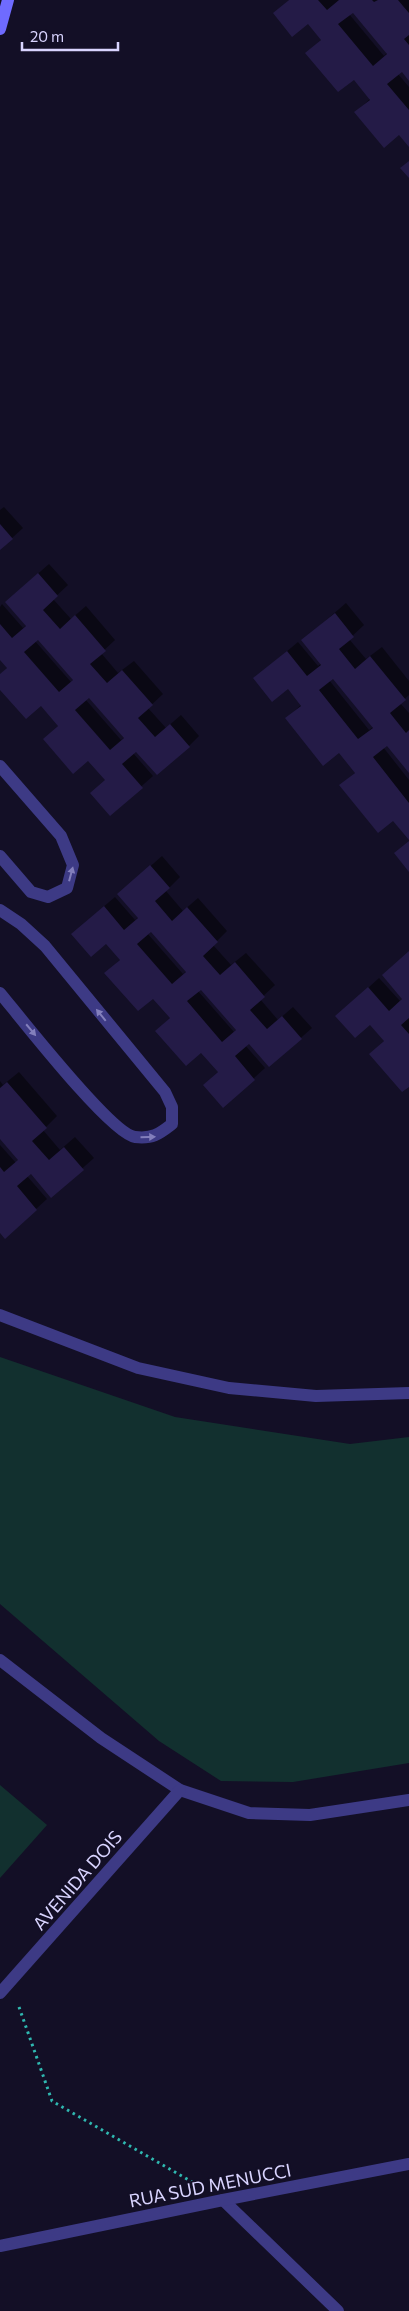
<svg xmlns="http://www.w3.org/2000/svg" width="409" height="2311" viewBox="0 0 409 2311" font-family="Commissioner,sans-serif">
	<rect width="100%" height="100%" fill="#130f26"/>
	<g fill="#12302f">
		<path d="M 0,1357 L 175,1417 L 350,1444 L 409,1437 L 409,1763 L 293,1782 L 221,1781 L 159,1741 L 0,1604 Z"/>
		<path d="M 0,1785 L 47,1825 L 0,1878 Z"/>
	</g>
	<g fill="#0007" fill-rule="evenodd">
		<path d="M 289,0 L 409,0 L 409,79 L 402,70 L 398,74 L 409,87 L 409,145 L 400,134 L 356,112 L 371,98 L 354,78 L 307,53 L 322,39 L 308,22 L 275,13 ZM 353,11 L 387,53 L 384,56 L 349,14 Z"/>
		<path d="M 4,507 L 23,528 L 0,549 L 0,510 Z"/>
		<path d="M 49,564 L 68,585 L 53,599 L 71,619 L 86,606 L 115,640 L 101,653 L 118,673 L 134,661 L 163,694 L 148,708 L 166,728 L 181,715 L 199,736 L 189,746 L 136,750 L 133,753 L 153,776 L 110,814 L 106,779 L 89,759 L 44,739 L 59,725 L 41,705 L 0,688 L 0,675 L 8,667 L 0,658 L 0,607 L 2,604 L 23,628 L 27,625 L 17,592 ZM 38,638 L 74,679 L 71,682 L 35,641 ZM 89,696 L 125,737 L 121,740 L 85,699 Z"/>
		<path d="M 346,603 L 364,625 L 349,639 L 366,659 L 382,647 L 409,681 L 409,695 L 400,703 L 409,713 L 409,772 L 387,744 L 383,747 L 409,780 L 409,838 L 393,819 L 341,785 L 356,772 L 339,751 L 287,718 L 301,705 L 288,688 L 255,678 L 298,642 L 318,666 L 322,663 L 303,640 ZM 333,677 L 373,727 L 369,730 L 329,680 Z"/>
		<path d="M 162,856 L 180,877 L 166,891 L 183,911 L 198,898 L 227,931 L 213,945 L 231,965 L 246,953 L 275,985 L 260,999 L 278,1020 L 293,1007 L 312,1028 L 269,1066 L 249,1042 L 245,1045 L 265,1068 L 223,1106 L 204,1085 L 219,1071 L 201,1051 L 157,1031 L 171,1017 L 153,997 L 106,973 L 121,959 L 106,942 L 83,924 L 115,897 L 135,920 L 139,917 L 130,884 ZM 151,930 L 187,971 L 183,974 L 147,933 ZM 201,988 L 237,1029 L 234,1032 L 198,991 Z"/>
		<path d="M 409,952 L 409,1085 L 370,1054 L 385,1040 L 370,1024 L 337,1016 L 379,978 L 400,1001 L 403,998 Z"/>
		<path d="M 19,1072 L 57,1116 L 43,1130 L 60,1150 L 75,1137 L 94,1158 L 51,1196 L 31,1172 L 27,1176 L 47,1199 L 5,1237 L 0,1231 L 0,1145 L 16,1163 L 19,1160 L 0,1137 L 0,1081 L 3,1085 Z"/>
	</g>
	<g fill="#241b47" fill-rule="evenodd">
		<path d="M 289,0 L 318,0 L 327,10 L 339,0 L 372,0 L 374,2 L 378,0 L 398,0 L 403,6 L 409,13 L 409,35 L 404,39 L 409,45 L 409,81 L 402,72 L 387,84 L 409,110 L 409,147 L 399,135 L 384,148 L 354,112 L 370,100 L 354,80 L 338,92 L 305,53 L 321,40 L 308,24 L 292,37 L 273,13 ZM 353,13 L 387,54 L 373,66 L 338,24 Z"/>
		<path d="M 409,161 L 409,178 L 400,168 Z"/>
		<path d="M 0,524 L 13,539 L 0,550 Z"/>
		<path d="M 38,573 L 58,596 L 43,610 L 60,629 L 75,615 L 106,651 L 90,664 L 107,683 L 122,670 L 153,705 L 138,718 L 155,737 L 170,724 L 190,747 L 157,775 L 136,752 L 122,764 L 143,788 L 110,816 L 90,793 L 105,780 L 88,761 L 73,774 L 43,739 L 58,726 L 41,706 L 26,719 L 0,690 L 0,674 L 7,668 L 0,660 L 0,624 L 12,638 L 26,626 L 5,602 ZM 38,640 L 73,680 L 59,692 L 24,652 ZM 89,698 L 124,738 L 110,750 L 75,710 Z"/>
		<path d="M 335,613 L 354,637 L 339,649 L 355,669 L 370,656 L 406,700 L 390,713 L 406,733 L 409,730 L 409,773 L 387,746 L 373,757 L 409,803 L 409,840 L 393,821 L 378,833 L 339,785 L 355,773 L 339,753 L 323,766 L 285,718 L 301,706 L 288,689 L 272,702 L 253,678 L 287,651 L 307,676 L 321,665 L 301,640 ZM 333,679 L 373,728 L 358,739 L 319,690 Z"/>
		<path d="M 409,841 L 409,872 L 394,853 Z"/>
		<path d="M 150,865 L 170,888 L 155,901 L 172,921 L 187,907 L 218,942 L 203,956 L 220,975 L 235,962 L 265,997 L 250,1010 L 267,1029 L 282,1016 L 302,1039 L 269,1067 L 249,1044 L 235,1056 L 255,1080 L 223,1108 L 203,1085 L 218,1072 L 201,1053 L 186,1066 L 155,1031 L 170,1018 L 153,999 L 138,1011 L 104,973 L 120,960 L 106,944 L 91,957 L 71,934 L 104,906 L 124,930 L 138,918 L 117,894 ZM 151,932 L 186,972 L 172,984 L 137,944 ZM 201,990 L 236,1030 L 222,1042 L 187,1001 Z"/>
		<path d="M 409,951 L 409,1018 L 401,1025 L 409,1034 L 409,1087 L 402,1092 L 369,1054 L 384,1041 L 370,1025 L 355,1038 L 335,1016 L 368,987 L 389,1011 L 402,999 L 382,975 Z"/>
		<path d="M 7,1082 L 47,1128 L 32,1141 L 49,1160 L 64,1147 L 84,1170 L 51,1198 L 31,1174 L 17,1186 L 37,1210 L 5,1239 L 0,1233 L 0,1167 L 4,1172 L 18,1160 L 0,1139 L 0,1088 Z"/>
	</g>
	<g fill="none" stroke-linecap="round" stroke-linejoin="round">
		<path stroke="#2fb8b0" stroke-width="3" stroke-dasharray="2.5 4" stroke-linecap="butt" d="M 19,2007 L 52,2101 L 194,2183"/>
		<g stroke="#3d3a85" stroke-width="12">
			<path d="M 0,766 L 61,836 L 73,865 L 67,888 L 48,897 L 31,892 L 0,856"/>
			<path d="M 0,910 L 21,924 L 45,946 L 165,1092 L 172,1107 L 172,1124 C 159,1134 153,1139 135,1137 C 111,1134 20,1017 0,993"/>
			<path d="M 0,1315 L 138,1368 L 229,1388 L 316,1396 L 409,1393"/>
			<path d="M 0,1660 L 101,1738 L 180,1790 L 249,1813 L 310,1815 L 409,1800"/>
			<path d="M 0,1993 L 180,1790"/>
			<path d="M 223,2200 L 338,2311"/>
			<path d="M 0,2246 L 223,2200 L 409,2164"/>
		</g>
		<path stroke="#6f6bff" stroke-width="12" d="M 0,29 L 8,0"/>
	</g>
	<defs><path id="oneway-solid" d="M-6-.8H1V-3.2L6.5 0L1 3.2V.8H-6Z" transform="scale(1.25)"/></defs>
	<g fill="#837fbc">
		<use href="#oneway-solid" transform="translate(71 874) rotate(-75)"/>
		<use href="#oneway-solid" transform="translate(101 1015) rotate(-129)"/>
		<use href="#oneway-solid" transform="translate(31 1030) rotate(50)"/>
		<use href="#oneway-solid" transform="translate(148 1137) rotate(-1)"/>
	</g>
	<g text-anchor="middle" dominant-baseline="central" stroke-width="4" stroke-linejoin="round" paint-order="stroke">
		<g font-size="18" fill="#d9d4ff" stroke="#130f26">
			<text transform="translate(77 1880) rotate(-49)">AVENIDA DOIS</text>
			<text transform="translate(210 2185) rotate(-11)">RUA SUD MENUCCI</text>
		</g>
	</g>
	<path d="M22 42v8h96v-8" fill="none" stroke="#d9d4ff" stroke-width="2.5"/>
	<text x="30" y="42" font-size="15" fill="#d9d4ff" stroke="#130f26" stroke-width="4" paint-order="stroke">20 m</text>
</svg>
